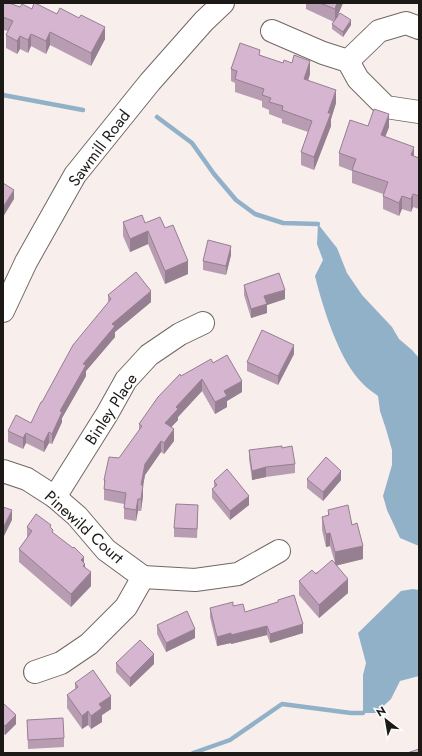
<svg xmlns="http://www.w3.org/2000/svg" width="422" height="756" viewBox="0 0 422 756" font-family="Jost,sans-serif">
	<rect width="100%" height="100%" fill="#f8eeeb"/>
	<g fill="#91b1c9">
		<path d="M 318,224 L 337,248 L 347,273 L 362,295 L 392,327 L 399,339 L 412,350 L 419,358 L 419,546 L 400,538 L 387,510 L 383,496 L 392,465 L 392,450 L 386,429 L 380,411 L 378,396 C 373,392 368,389 363,384 C 339,361 323,308 315,276 L 323,260 L 317,244 Z"/>
		<path d="M 413,589 L 419,590 L 419,676 L 400,681 L 391,699 L 376,713 L 363,713 L 363,675 L 366,663 L 358,633 L 401,591 Z"/>
	</g>
	<g fill="none" stroke-linecap="round" stroke-linejoin="round">
		<g stroke="#91b1c9" stroke-width="4.5">
			<path d="M 3,95 L 83,110"/>
			<path d="M 157,117 L 192,143 L 214,174 L 236,200 L 255,214 L 283,223 L 318,224"/>
			<path d="M 193,753 L 230,740 L 282,704 L 351,713 L 363,713"/>
		</g>
		<g stroke="#706865" stroke-width="24">
			<g id="minor">
				<path d="M 272,31 L 323,53 L 348,61 L 358,79 L 386,107 L 419,112"/>
				<path d="M 348,61 L 379,31 L 406,23 L 419,28"/>
				<path d="M 3,311 L 26,262 L 75,175 L 150,82 L 204,21 L 223,3"/>
				<path d="M 3,471 L 27,479 L 55,497 L 77,516 L 106,550 L 143,577 L 195,580 L 238,574 L 279,551"/>
				<path d="M 55,497 L 107,414 L 126,380 L 149,355 L 180,334 L 203,323"/>
				<path d="M 35,672 L 61,663 L 89,644 L 126,607 L 143,577"/>
			</g>
		</g>
		<use href="#minor" stroke="#fff" stroke-width="22"/>
	</g>
	<g fill="#b79cb2">
		<path d="M 3,3 L 20,7 L 32,9 L 105,39 L 91,66 L 50,45 L 46,54 L 31,46 L 28,53 L 20,49 L 17,54 L 6,48 L 6,35 L 8,31 L 3,30 Z"/>
		<path d="M 306,3 L 343,3 L 336,19 L 351,25 L 343,37 L 332,29 L 332,24 L 334,22 L 306,9 Z"/>
		<path d="M 260,55 L 310,74 L 308,81 L 336,103 L 331,119 L 331,126 L 314,170 L 301,165 L 301,152 L 308,132 L 282,123 L 282,119 L 269,114 L 269,110 L 262,107 L 262,101 L 235,92 L 235,83 L 231,81 L 231,69 Z"/>
		<path d="M 368,126 L 389,127 L 385,137 L 414,156 L 419,158 L 419,209 L 413,207 L 411,212 L 402,209 L 399,216 L 383,209 L 383,194 L 352,183 L 352,171 L 339,166 L 339,153 Z"/>
		<path d="M 123,222 L 145,223 L 165,228 L 188,274 L 165,284 L 148,244 L 130,252 L 123,236 Z"/>
		<path d="M 231,255 L 226,275 L 203,270 L 203,261 Z"/>
		<path d="M 244,285 L 285,299 L 267,305 L 267,313 L 251,318 L 244,295 Z"/>
		<path d="M 108,295 L 151,302 L 115,332 L 115,337 L 86,371 L 86,376 L 62,418 L 62,422 L 52,444 L 49,443 L 44,452 L 26,443 L 23,449 L 8,442 L 8,431 L 31,423 L 42,402 L 108,303 Z"/>
		<path d="M 294,354 L 278,385 L 247,371 L 247,362 Z"/>
		<path d="M 213,363 L 242,392 L 227,401 L 227,407 L 215,414 L 202,391 L 178,417 L 178,420 L 171,427 L 174,441 L 164,454 L 161,452 L 145,475 L 143,486 L 143,496 L 141,511 L 138,511 L 136,521 L 124,519 L 124,504 L 104,500 L 104,480 L 139,431 L 139,424 L 181,376 Z"/>
		<path d="M 282,448 L 295,464 L 295,473 L 266,477 L 252,480 L 249,459 L 249,450 Z"/>
		<path d="M 307,479 L 341,480 L 323,501 L 307,488 Z"/>
		<path d="M 214,481 L 249,505 L 230,520 L 212,498 L 212,489 L 214,488 Z"/>
		<path d="M 328,510 L 352,525 L 363,559 L 337,565 L 348,593 L 319,618 L 299,595 L 299,581 L 335,563 L 330,546 L 326,547 L 322,530 L 322,517 L 328,515 Z"/>
		<path d="M 198,514 L 197,538 L 174,537 L 174,528 Z"/>
		<path d="M 27,527 L 51,529 L 53,533 L 84,563 L 91,586 L 71,607 L 19,562 L 19,549 L 27,538 Z"/>
		<path d="M 278,600 L 303,633 L 270,643 L 267,635 L 231,644 L 231,643 L 217,646 L 210,617 L 210,608 L 233,606 L 245,612 L 278,602 Z"/>
		<path d="M 157,625 L 195,638 L 166,652 L 157,634 Z"/>
		<path d="M 116,663 L 154,664 L 130,687 L 116,672 Z"/>
		<path d="M 75,683 L 111,709 L 102,715 L 102,722 L 91,729 L 88,725 L 82,729 L 67,708 L 67,695 L 75,689 Z"/>
		<path d="M 3,703 L 16,724 L 5,735 L 3,733 Z"/>
		<path d="M 27,720 L 64,738 L 64,747 L 28,749 Z"/>
	</g>
	<g fill="#957f91">
		<path d="M 337,3 L 343,3 L 335,22 L 335,9 Z"/>
		<path d="M 351,20 L 351,25 L 343,37 L 343,32 Z"/>
		<path d="M 105,27 L 105,39 L 91,66 L 91,53 Z"/>
		<path d="M 50,32 L 50,45 L 46,54 L 46,41 Z"/>
		<path d="M 31,34 L 31,46 L 28,53 L 28,40 Z"/>
		<path d="M 20,36 L 20,49 L 17,54 L 17,41 Z"/>
		<path d="M 310,61 L 310,74 L 304,92 L 304,79 Z"/>
		<path d="M 336,90 L 336,103 L 331,119 L 331,126 L 314,170 L 314,157 Z"/>
		<path d="M 389,114 L 389,127 L 381,148 L 381,135 Z"/>
		<path d="M 414,147 L 414,160 L 411,155 Z"/>
		<path d="M 14,190 L 14,199 L 3,217 L 3,207 Z"/>
		<path d="M 413,194 L 413,207 L 411,212 L 411,199 Z"/>
		<path d="M 402,196 L 402,209 L 399,216 L 399,203 Z"/>
		<path d="M 148,231 L 148,244 L 130,252 L 130,239 Z"/>
		<path d="M 231,246 L 231,255 L 226,275 L 226,266 Z"/>
		<path d="M 188,261 L 188,274 L 165,284 L 165,271 Z"/>
		<path d="M 285,290 L 285,299 L 267,305 L 267,313 L 251,318 L 251,309 L 264,296 Z"/>
		<path d="M 151,291 L 151,302 L 115,332 L 115,337 L 86,371 L 86,376 L 62,418 L 62,422 L 52,444 L 52,434 L 60,411 L 83,364 L 112,324 Z"/>
		<path d="M 294,345 L 294,354 L 278,385 L 278,376 Z"/>
		<path d="M 202,379 L 202,391 L 178,417 L 178,420 L 165,434 L 165,423 L 176,407 Z"/>
		<path d="M 242,381 L 242,392 L 227,401 L 227,407 L 215,414 L 215,402 L 224,391 Z"/>
		<path d="M 174,429 L 174,441 L 164,454 L 164,443 Z"/>
		<path d="M 49,432 L 49,443 L 44,452 L 44,442 Z"/>
		<path d="M 26,433 L 26,443 L 23,449 L 23,438 Z"/>
		<path d="M 161,441 L 161,452 L 145,475 L 143,486 L 143,496 L 141,511 L 141,485 L 145,464 Z"/>
		<path d="M 266,467 L 266,477 L 252,480 L 252,471 Z"/>
		<path d="M 341,471 L 341,480 L 323,501 L 323,492 Z"/>
		<path d="M 249,496 L 249,505 L 230,520 L 230,511 Z"/>
		<path d="M 138,499 L 138,511 L 136,521 L 136,510 Z"/>
		<path d="M 12,510 L 12,520 L 3,538 L 3,528 Z"/>
		<path d="M 330,533 L 330,546 L 326,547 L 326,534 Z"/>
		<path d="M 363,546 L 363,559 L 335,566 L 335,552 Z"/>
		<path d="M 84,557 L 84,565 L 85,564 L 85,577 L 81,560 Z"/>
		<path d="M 91,572 L 91,586 L 71,607 L 71,594 Z"/>
		<path d="M 348,579 L 348,593 L 319,618 L 319,605 Z"/>
		<path d="M 303,624 L 303,633 L 270,643 L 270,634 Z"/>
		<path d="M 267,626 L 267,635 L 231,644 L 231,635 Z"/>
		<path d="M 195,629 L 195,638 L 166,652 L 166,643 Z"/>
		<path d="M 231,633 L 231,643 L 217,646 L 217,637 Z"/>
		<path d="M 154,654 L 154,664 L 130,687 L 130,678 Z"/>
		<path d="M 111,696 L 111,709 L 102,715 L 102,722 L 91,729 L 91,716 L 99,704 Z"/>
		<path d="M 88,711 L 88,725 L 82,729 L 82,716 Z"/>
		<path d="M 16,715 L 16,724 L 5,735 L 5,726 Z"/>
	</g>
	<g fill="#d5b5cf" stroke="#957f91">
		<path d="M 3,3 L 9,3 L 20,7 L 22,4 L 32,9 L 34,3 L 35,3 L 57,14 L 60,8 L 79,18 L 81,15 L 105,27 L 91,53 L 50,32 L 46,41 L 31,34 L 28,40 L 20,36 L 17,41 L 6,35 L 13,21 L 3,17 Z"/>
		<path d="M 320,3 L 337,3 L 335,9 Z"/>
		<path d="M 340,13 L 351,20 L 343,32 L 332,24 Z"/>
		<path d="M 240,43 L 260,50 L 259,55 L 283,63 L 284,60 L 292,63 L 294,55 L 310,61 L 304,79 L 336,90 L 328,113 L 331,113 L 314,157 L 301,152 L 312,121 L 282,110 L 283,106 L 269,102 L 271,98 L 262,95 L 264,89 L 235,79 L 237,71 L 231,69 Z"/>
		<path d="M 374,109 L 389,114 L 381,135 L 414,147 L 411,155 L 419,158 L 419,196 L 413,194 L 411,199 L 402,196 L 399,203 L 383,196 L 388,182 L 352,170 L 356,159 L 339,153 L 350,120 L 368,126 Z"/>
		<path d="M 3,183 L 14,190 L 3,207 Z"/>
		<path d="M 142,215 L 145,223 L 160,217 L 165,228 L 173,225 L 188,261 L 165,271 L 148,231 L 130,239 L 123,222 Z"/>
		<path d="M 208,240 L 231,246 L 226,266 L 203,261 Z"/>
		<path d="M 136,272 L 151,291 L 112,324 L 115,326 L 83,364 L 86,365 L 60,411 L 62,412 L 52,434 L 49,432 L 44,442 L 26,433 L 23,438 L 8,431 L 16,415 L 31,423 L 41,402 L 42,402 L 73,345 L 111,299 L 108,295 Z"/>
		<path d="M 279,273 L 285,290 L 264,296 L 267,304 L 251,309 L 244,285 Z"/>
		<path d="M 262,330 L 294,345 L 278,376 L 247,362 Z"/>
		<path d="M 227,355 L 242,381 L 224,391 L 227,396 L 215,402 L 202,379 L 176,407 L 178,409 L 165,423 L 174,429 L 164,443 L 161,441 L 145,464 L 141,485 L 143,485 L 141,499 L 138,499 L 136,510 L 124,508 L 126,493 L 104,489 L 105,480 L 104,480 L 109,457 L 119,458 L 142,426 L 139,424 L 158,397 L 180,374 L 181,376 L 211,359 L 213,363 Z"/>
		<path d="M 282,446 L 282,448 L 292,446 L 295,464 L 266,467 L 252,471 L 249,450 Z"/>
		<path d="M 326,457 L 341,471 L 323,492 L 307,479 Z"/>
		<path d="M 227,469 L 249,496 L 230,511 L 212,489 L 217,485 L 214,481 Z"/>
		<path d="M 176,504 L 198,505 L 197,529 L 174,528 Z"/>
		<path d="M 348,505 L 352,525 L 357,523 L 363,546 L 335,552 L 330,533 L 326,534 L 322,517 L 329,515 L 328,510 Z"/>
		<path d="M 3,507 L 12,510 L 3,528 Z"/>
		<path d="M 36,514 L 51,525 L 50,527 L 53,530 L 52,532 L 73,548 L 74,547 L 84,557 L 81,560 L 85,564 L 83,566 L 91,572 L 71,594 L 19,549 L 32,531 L 27,527 Z"/>
		<path d="M 332,560 L 348,579 L 319,605 L 299,581 L 312,570 L 316,574 Z"/>
		<path d="M 294,595 L 303,624 L 270,634 L 267,626 L 231,635 L 231,633 L 217,637 L 210,608 L 233,602 L 233,606 L 243,604 L 245,612 L 278,602 L 278,600 Z"/>
		<path d="M 187,611 L 195,629 L 166,643 L 157,625 Z"/>
		<path d="M 140,640 L 154,654 L 130,678 L 116,663 Z"/>
		<path d="M 93,670 L 111,696 L 99,704 L 102,708 L 91,716 L 88,711 L 82,716 L 67,695 L 78,687 L 75,683 Z"/>
		<path d="M 3,703 L 16,715 L 5,726 L 3,724 Z"/>
		<path d="M 63,718 L 64,738 L 28,740 L 27,720 Z"/>
		<path d="M 419,749 L 419,753 L 407,753 Z"/>
	</g>
	<g text-anchor="middle" dominant-baseline="central" stroke-width="3" stroke-linejoin="round" paint-order="stroke">
		<g font-size="16" fill="#1c1917" stroke="#fefefe">
			<text transform="translate(99 148) rotate(-53)">Sawmill Road</text>
			<text transform="translate(111 409) rotate(-57)">Binley Place</text>
			<text transform="translate(84 527) rotate(42)">Pinewild Court</text>
		</g>
	</g>
	<rect width="422" height="756" fill="none" stroke="#1c1917" stroke-width="8"/>
	<g transform="translate(386 720) rotate(329)" stroke="#fefefe" stroke-width="3" paint-order="stroke">
	<path d="M0-3L7 15L0 10L-7 15Z" fill="#1c1917"/>
	<text y="-6" font-size="11" font-weight="bold" text-anchor="middle" fill="#1c1917">N</text>
	</g>
</svg>
